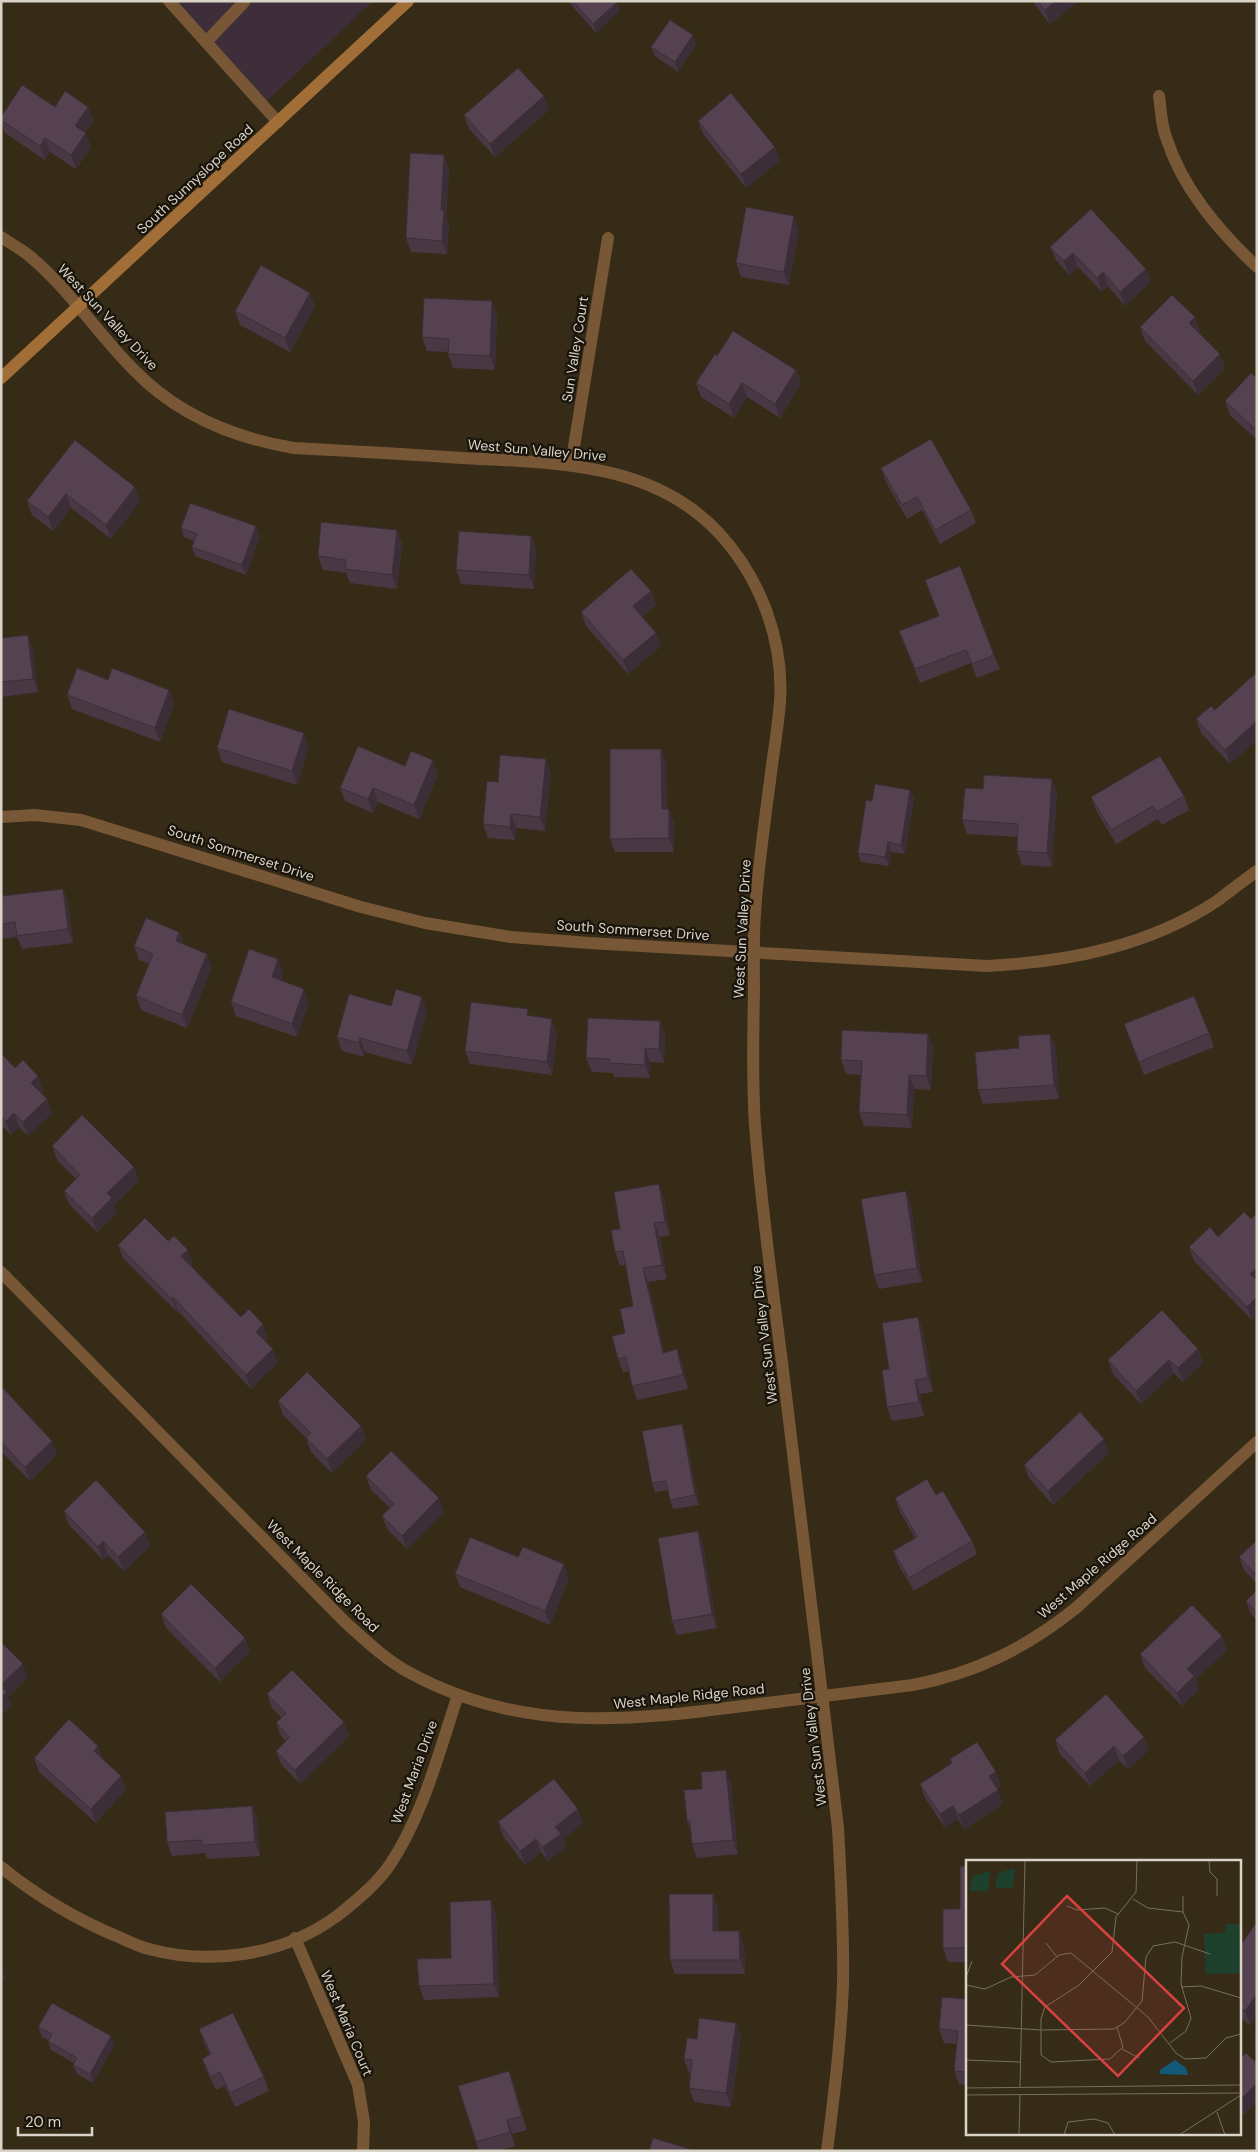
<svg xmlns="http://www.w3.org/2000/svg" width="1258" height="2152" viewBox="0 0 1258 2152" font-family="'DM Sans',sans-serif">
	<rect width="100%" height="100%" fill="#352b17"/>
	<path fill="#3e2e3a" d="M 163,1 L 373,1 L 264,104 Z"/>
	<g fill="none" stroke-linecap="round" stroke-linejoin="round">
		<g stroke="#785736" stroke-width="12">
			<path d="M 169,1 L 278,122"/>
			<path d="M 206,42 L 245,1"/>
		</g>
		<g stroke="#785736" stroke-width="12">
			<path d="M 1159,96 C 1161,109 1161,124 1166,137 C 1182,188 1218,230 1257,267"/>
			<path d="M 1,237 C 10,243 19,248 27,254 C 68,287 96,332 133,369 C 176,414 234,438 294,448 C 350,451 406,454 462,458 C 552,463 651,461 718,532 C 760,577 784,640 780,702 C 778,728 773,755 770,781 C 764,825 758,869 755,913 C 753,939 754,966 754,992 C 753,1037 752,1081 755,1125 C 761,1204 772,1284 782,1362 C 801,1518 820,1673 838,1828 C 841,1880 844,1932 843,1984 C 841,2040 834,2096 827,2151"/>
			<path d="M 571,465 L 608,238"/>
			<path d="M 1,817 L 35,815 L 81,820 L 361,907 L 425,923 L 511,937 L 589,943 L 987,966 C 1068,962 1149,946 1217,901 C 1230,891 1243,881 1257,871"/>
			<path d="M 1,1272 L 345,1622 C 365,1640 386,1660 410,1673 C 523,1734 629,1721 751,1705 C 805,1698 859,1692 913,1685 C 976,1673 1026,1648 1076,1608 L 1257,1442"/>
			<path d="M 1,1867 C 38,1897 77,1920 121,1938 C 130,1942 140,1947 149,1949 C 212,1966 284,1955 337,1916 C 355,1902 376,1885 389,1866 C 423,1816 439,1752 458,1695"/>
			<path d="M 295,1938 L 358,2085 L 364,2122 L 363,2151"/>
		</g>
		<path stroke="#a26e37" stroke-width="12" d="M 1,378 L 408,1"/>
	</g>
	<g fill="#493844">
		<path d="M 568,1 L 616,1 L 620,11 L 596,33 Z"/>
		<path d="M 1032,1 L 1079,1 L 1050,24 Z"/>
		<path d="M 696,44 L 678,72 L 655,56 L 651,47 Z"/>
		<path d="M 88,107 L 93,121 L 85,133 L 91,147 L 76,169 L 50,152 L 45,160 L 5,133 L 1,123 L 1,117 Z"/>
		<path d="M 549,110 L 495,157 L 469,129 L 464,115 Z"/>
		<path d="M 698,121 L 775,147 L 780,161 L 746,188 L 703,134 Z"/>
		<path d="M 449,169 L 446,217 L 449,224 L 447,254 L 411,252 L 406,238 Z"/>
		<path d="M 799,230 L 789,285 L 741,277 L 736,263 Z"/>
		<path d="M 1050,247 L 1146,269 L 1151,282 L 1125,306 L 1108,286 L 1102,292 L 1078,267 L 1069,275 L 1056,260 Z"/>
		<path d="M 315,306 L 290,352 L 240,325 L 235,311 Z"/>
		<path d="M 497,315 L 495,370 L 453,368 L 448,354 L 448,352 L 427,351 L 422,337 Z"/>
		<path d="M 1195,317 L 1200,331 L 1198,332 L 1220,354 L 1225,368 L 1198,395 L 1145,341 L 1140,327 Z"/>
		<path d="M 717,356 L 796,370 L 801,384 L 780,418 L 747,397 L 734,418 L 701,397 L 696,383 Z"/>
		<path d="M 1257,378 L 1257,440 L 1230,415 L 1225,401 Z"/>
		<path d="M 75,440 L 140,501 L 111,539 L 71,508 L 53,531 L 32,515 L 27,501 Z"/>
		<path d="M 881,468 L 971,510 L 976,523 L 940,544 L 922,510 L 907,519 L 886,482 Z"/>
		<path d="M 256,526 L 260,536 L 246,575 L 195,556 L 192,547 L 194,541 L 184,537 L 181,528 Z"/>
		<path d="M 397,530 L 402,544 L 397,589 L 350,583 L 346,573 L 323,570 L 318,556 Z"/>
		<path d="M 531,536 L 536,549 L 534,589 L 461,584 L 456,570 Z"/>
		<path d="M 651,591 L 656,605 L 642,617 L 661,646 L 628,674 L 586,626 L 581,612 Z"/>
		<path d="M 899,631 L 994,655 L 1000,669 L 977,678 L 971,663 L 920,683 Z"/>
		<path d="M 1,638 L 33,649 L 38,692 L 1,697 Z"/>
		<path d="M 1257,675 L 1257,740 L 1230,764 L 1201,733 L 1196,719 L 1215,710 Z"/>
		<path d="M 108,680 L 169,690 L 174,704 L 160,742 L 72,709 L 67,695 Z"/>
		<path d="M 309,746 L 297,785 L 222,762 L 217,748 Z"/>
		<path d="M 661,749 L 666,763 L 667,809 L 674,823 L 674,852 L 615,852 L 610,839 Z"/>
		<path d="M 546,759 L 551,773 L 545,831 L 516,828 L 515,840 L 488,838 L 483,824 L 498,782 Z"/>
		<path d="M 405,766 L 438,774 L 419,819 L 378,802 L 373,813 L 345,801 L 340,788 Z"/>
		<path d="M 910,790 L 914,799 L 905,854 L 891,852 L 889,866 L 861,862 L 858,853 L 872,801 Z"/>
		<path d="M 1057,793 L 1052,867 L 1022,865 L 1017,851 L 1018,837 L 967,834 L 962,820 Z"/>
		<path d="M 1184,796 L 1189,810 L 1162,825 L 1158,819 L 1116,844 L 1096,810 L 1091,797 Z"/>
		<path d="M 63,889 L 68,902 L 73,943 L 22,949 L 17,937 L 1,939 L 1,896 Z"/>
		<path d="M 179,932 L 184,945 L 212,967 L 187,1028 L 141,1010 L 136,996 L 149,964 L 139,960 L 134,946 Z"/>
		<path d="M 278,959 L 283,973 L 280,980 L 309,1002 L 297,1037 L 236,1016 L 231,1002 Z"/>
		<path d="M 391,1006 L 427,1011 L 412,1065 L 365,1052 L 364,1057 L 342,1051 L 337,1037 Z"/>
		<path d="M 530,1016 L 557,1033 L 552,1075 L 470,1064 L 465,1051 Z"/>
		<path d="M 660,1021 L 665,1035 L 664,1063 L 650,1062 L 650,1078 L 614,1077 L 613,1073 L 592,1072 L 586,1058 Z"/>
		<path d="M 1124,1024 L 1209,1033 L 1214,1047 L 1144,1075 Z"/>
		<path d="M 928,1034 L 933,1048 L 931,1090 L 914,1089 L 912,1128 L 864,1126 L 859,1112 L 861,1075 L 846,1074 L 841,1060 Z"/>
		<path d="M 1050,1034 L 1056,1048 L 1059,1099 L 983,1104 L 978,1090 L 1019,1048 Z"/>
		<path d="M 1,1053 L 15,1068 L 43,1090 L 41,1093 L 47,1099 L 52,1113 L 28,1136 L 19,1127 L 11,1135 L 1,1125 Z"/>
		<path d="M 52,1146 L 134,1167 L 139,1180 L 114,1205 L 117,1212 L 97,1232 L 69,1204 L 64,1191 L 76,1179 L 57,1160 Z"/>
		<path d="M 664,1198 L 670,1235 L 660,1237 L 667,1279 L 648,1282 L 664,1352 L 682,1363 L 688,1389 L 637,1400 L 632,1386 L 629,1371 L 623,1372 L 618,1359 L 633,1306 L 625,1265 L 620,1266 L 615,1252 L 620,1229 Z"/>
		<path d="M 911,1205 L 922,1282 L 879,1289 L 874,1275 Z"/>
		<path d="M 1257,1213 L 1257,1316 L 1252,1320 L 1194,1261 L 1189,1247 L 1218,1237 L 1251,1219 Z"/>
		<path d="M 168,1241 L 193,1263 L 190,1266 L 241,1317 L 268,1338 L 265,1341 L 278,1363 L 251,1389 L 178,1311 L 177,1312 L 123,1258 L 118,1245 Z"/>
		<path d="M 918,1317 L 923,1331 L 933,1392 L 920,1394 L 924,1416 L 892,1421 L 887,1407 L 889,1369 Z"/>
		<path d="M 1198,1349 L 1203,1363 L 1183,1382 L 1174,1373 L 1141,1404 L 1113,1374 L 1108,1360 Z"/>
		<path d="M 1,1386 L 52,1441 L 57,1454 L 30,1481 L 1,1451 Z"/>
		<path d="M 278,1401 L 361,1426 L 366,1440 L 332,1473 L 311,1452 L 306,1438 L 283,1415 Z"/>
		<path d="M 682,1424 L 685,1433 L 699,1505 L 673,1509 L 670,1500 L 668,1490 L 655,1492 L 652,1483 Z"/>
		<path d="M 1109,1453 L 1053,1505 L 1029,1478 L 1024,1465 Z"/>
		<path d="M 366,1476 L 444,1512 L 407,1549 L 387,1529 L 382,1516 L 390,1508 L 371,1490 Z"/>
		<path d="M 936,1495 L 972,1541 L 977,1554 L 914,1591 L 898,1564 L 893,1551 L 915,1538 L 900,1512 L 895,1498 Z"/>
		<path d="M 64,1511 L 150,1546 L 124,1571 L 108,1555 L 103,1560 L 69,1525 Z"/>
		<path d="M 698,1531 L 703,1545 L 717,1628 L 677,1635 L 672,1621 Z"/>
		<path d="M 1257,1540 L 1257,1584 L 1244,1570 L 1239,1557 Z"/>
		<path d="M 455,1574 L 569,1578 L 550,1625 L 460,1587 Z"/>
		<path d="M 1257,1590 L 1257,1621 L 1251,1614 L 1246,1601 Z"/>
		<path d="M 161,1614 L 245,1638 L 250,1651 L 220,1682 L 166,1628 Z"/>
		<path d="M 1227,1650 L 1196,1679 L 1199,1690 L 1182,1706 L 1145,1668 L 1140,1654 Z"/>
		<path d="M 267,1694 L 344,1722 L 349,1736 L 300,1784 L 281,1764 L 276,1751 L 286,1741 L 281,1736 L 276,1723 L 281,1717 L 272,1708 Z"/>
		<path d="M 1144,1737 L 1149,1750 L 1128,1769 L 1119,1760 L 1090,1786 L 1060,1754 L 1055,1740 Z"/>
		<path d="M 98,1746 L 103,1759 L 126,1789 L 96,1823 L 39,1772 L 34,1758 Z"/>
		<path d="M 950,1759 L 1001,1786 L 997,1789 L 1003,1804 L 964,1829 L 958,1819 L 945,1828 L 925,1798 L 920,1784 L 952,1764 Z"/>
		<path d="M 731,1783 L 738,1854 L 697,1858 L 692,1844 L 691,1831 L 687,1821 L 702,1789 Z"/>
		<path d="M 252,1806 L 257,1820 L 260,1856 L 207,1859 L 205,1853 L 172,1856 L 167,1842 Z"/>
		<path d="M 498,1822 L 583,1823 L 563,1839 L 566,1848 L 548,1861 L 541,1852 L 525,1865 L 503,1836 Z"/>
		<path d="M 967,1866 L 967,1962 L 948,1962 L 943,1948 L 960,1909 Z"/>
		<path d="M 713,1894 L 718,1908 L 718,1931 L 744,1945 L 745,1974 L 675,1974 L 670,1960 Z"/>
		<path d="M 496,1914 L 499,1997 L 424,2000 L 419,1986 L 451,1958 Z"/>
		<path d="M 1257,1921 L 1257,2015 L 1250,2025 L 1239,2017 L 1239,1948 Z"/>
		<path d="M 967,1999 L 967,2085 L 959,2084 L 954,2071 L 957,2044 L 944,2043 L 939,2029 Z"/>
		<path d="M 736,2023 L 741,2037 L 731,2107 L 694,2102 L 689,2088 L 691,2073 L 689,2073 L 684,2059 L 697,2039 Z"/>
		<path d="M 38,2027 L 114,2045 L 93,2083 L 77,2074 L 73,2065 L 74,2063 L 51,2050 L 48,2040 L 42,2037 Z"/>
		<path d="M 199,2029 L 264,2077 L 269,2091 L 235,2107 L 225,2086 L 216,2090 L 207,2072 L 202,2059 L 210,2055 L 204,2043 Z"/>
		<path d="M 1239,2060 L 1257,2063 L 1257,2102 L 1244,2114 L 1239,2110 Z"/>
		<path d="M 514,2085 L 527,2130 L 512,2134 L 515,2146 L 499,2151 L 479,2151 L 476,2142 Z"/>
	</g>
	<g fill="#3c2e37">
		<path d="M 1056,1 L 1079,1 L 1050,24 L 1045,10 Z"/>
		<path d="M 617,2 L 620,11 L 596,33 L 593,24 Z"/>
		<path d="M 693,35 L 696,44 L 678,72 L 675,62 Z"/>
		<path d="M 544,96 L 549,110 L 495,157 L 490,144 Z"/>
		<path d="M 88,107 L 93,121 L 80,140 L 75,126 Z"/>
		<path d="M 86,133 L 91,147 L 76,169 L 71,155 Z"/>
		<path d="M 45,138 L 50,152 L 45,160 L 40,146 Z"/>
		<path d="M 775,147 L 780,161 L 746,188 L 741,174 Z"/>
		<path d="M 444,155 L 449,169 L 446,217 L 449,224 L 447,254 L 442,241 L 441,210 Z"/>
		<path d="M 794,216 L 799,230 L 789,285 L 784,272 Z"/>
		<path d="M 1073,253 L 1078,267 L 1069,275 L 1064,261 Z"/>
		<path d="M 1146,269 L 1151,282 L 1125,306 L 1120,292 Z"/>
		<path d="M 1103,272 L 1108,286 L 1102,292 L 1097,278 Z"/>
		<path d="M 310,293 L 315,306 L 290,352 L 285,338 Z"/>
		<path d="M 492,301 L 497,315 L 495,370 L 490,356 Z"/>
		<path d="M 1195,317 L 1200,331 L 1194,337 L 1189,323 Z"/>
		<path d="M 1220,354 L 1225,368 L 1198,395 L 1193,381 Z"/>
		<path d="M 796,370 L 801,384 L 780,418 L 775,404 Z"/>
		<path d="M 742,383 L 747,397 L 734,418 L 729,404 Z"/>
		<path d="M 135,487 L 140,501 L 111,539 L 106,525 Z"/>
		<path d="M 66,494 L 71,508 L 53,531 L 48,517 Z"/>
		<path d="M 256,526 L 260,536 L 246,575 L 242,565 Z"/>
		<path d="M 397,530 L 402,544 L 397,589 L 392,575 Z"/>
		<path d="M 531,536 L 536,549 L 534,589 L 529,575 Z"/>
		<path d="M 651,591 L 656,605 L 638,620 L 633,606 Z"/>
		<path d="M 656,633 L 661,646 L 628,674 L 623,660 Z"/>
		<path d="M 28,635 L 33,649 L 38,692 L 33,679 Z"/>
		<path d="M 169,690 L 174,704 L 160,742 L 155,728 Z"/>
		<path d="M 1257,721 L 1257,740 L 1230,764 L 1225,750 Z"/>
		<path d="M 304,733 L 309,746 L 297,785 L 292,771 Z"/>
		<path d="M 661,749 L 666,763 L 667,823 L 662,809 Z"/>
		<path d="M 546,759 L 551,773 L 545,831 L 540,817 Z"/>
		<path d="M 433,760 L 438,774 L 419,819 L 414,805 Z"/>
		<path d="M 1052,779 L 1057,793 L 1052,867 L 1047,853 Z"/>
		<path d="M 373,788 L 378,802 L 373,813 L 368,799 Z"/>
		<path d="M 910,790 L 914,799 L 905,854 L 901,845 Z"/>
		<path d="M 669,809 L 674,823 L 674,852 L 669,838 Z"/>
		<path d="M 511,814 L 516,828 L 515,840 L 510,827 Z"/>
		<path d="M 888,842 L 891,852 L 889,866 L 885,857 Z"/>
		<path d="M 63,889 L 68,902 L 73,943 L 68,929 Z"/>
		<path d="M 179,932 L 184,946 L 176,941 Z"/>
		<path d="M 207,954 L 212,967 L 187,1028 L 182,1015 Z"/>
		<path d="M 278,959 L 283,973 L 277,991 L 272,977 Z"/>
		<path d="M 304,989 L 309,1002 L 297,1037 L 292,1024 Z"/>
		<path d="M 422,997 L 427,1011 L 412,1065 L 407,1051 Z"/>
		<path d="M 552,1019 L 557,1033 L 552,1075 L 547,1062 Z"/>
		<path d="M 660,1021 L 665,1035 L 664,1063 L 659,1049 Z"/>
		<path d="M 928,1034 L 933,1048 L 931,1090 L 926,1076 Z"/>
		<path d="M 1050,1034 L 1056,1048 L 1059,1099 L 1054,1085 Z"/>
		<path d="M 360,1038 L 365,1052 L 364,1057 L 359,1043 Z"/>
		<path d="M 645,1048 L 650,1062 L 650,1078 L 645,1065 Z"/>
		<path d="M 909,1075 L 914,1089 L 912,1128 L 907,1115 Z"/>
		<path d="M 38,1076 L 43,1090 L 36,1097 L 31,1083 Z"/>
		<path d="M 47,1099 L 52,1113 L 28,1136 L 23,1122 Z"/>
		<path d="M 14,1113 L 19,1127 L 11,1135 L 6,1121 Z"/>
		<path d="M 134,1167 L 139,1180 L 114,1205 L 117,1212 L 97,1232 L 92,1218 L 107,1193 Z"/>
		<path d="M 659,1184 L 664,1198 L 670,1235 L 665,1222 Z"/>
		<path d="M 906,1191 L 911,1205 L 922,1282 L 917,1268 Z"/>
		<path d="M 654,1223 L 660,1237 L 667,1279 L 662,1265 Z"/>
		<path d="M 188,1250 L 193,1263 L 186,1270 L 181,1256 Z"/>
		<path d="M 643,1268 L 648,1282 L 668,1367 L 663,1353 Z"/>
		<path d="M 1257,1268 L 1257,1286 L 1250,1274 Z"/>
		<path d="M 173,1297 L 178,1311 L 177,1312 L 172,1299 Z"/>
		<path d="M 1257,1297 L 1257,1316 L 1252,1320 L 1247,1307 Z"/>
		<path d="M 918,1317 L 923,1331 L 933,1392 L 928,1378 Z"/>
		<path d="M 263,1324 L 268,1338 L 261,1346 L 256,1332 Z"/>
		<path d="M 273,1349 L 278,1363 L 251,1389 L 246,1375 Z"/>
		<path d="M 677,1349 L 682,1363 L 688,1389 L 683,1375 Z"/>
		<path d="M 1198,1349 L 1203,1363 L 1183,1382 L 1178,1368 Z"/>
		<path d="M 1169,1360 L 1174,1373 L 1141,1404 L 1136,1391 Z"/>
		<path d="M 915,1380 L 920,1394 L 924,1416 L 919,1402 Z"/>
		<path d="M 682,1424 L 685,1433 L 699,1505 L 695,1495 Z"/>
		<path d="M 361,1426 L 366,1440 L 332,1473 L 327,1459 Z"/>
		<path d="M 1104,1439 L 1109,1453 L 1053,1505 L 1048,1491 Z"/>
		<path d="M 52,1441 L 57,1454 L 30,1481 L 25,1467 Z"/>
		<path d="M 439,1498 L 444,1512 L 407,1549 L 402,1536 Z"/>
		<path d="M 698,1531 L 703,1545 L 717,1628 L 712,1614 Z"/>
		<path d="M 145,1532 L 150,1546 L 124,1571 L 118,1557 Z"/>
		<path d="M 103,1541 L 108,1555 L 103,1560 L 98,1547 Z"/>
		<path d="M 564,1564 L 569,1578 L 550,1625 L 545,1611 Z"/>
		<path d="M 1222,1636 L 1227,1650 L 1196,1679 L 1199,1690 L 1182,1706 L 1177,1693 L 1187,1669 Z"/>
		<path d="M 245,1638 L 250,1651 L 220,1682 L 215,1668 Z"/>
		<path d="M 23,1664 L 28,1678 L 8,1697 L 12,1705 L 1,1716 L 1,1685 Z"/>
		<path d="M 344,1722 L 349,1736 L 300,1784 L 295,1770 Z"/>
		<path d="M 1144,1737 L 1149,1750 L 1128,1769 L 1123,1756 Z"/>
		<path d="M 98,1746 L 103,1759 L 94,1751 Z"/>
		<path d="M 1114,1746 L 1119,1760 L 1090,1786 L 1085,1773 Z"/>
		<path d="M 726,1770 L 731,1783 L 738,1854 L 733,1840 Z"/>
		<path d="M 996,1772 L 1001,1786 L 994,1790 L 989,1776 Z"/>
		<path d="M 121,1776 L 126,1789 L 96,1823 L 91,1809 Z"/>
		<path d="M 998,1790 L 1003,1804 L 964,1829 L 959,1815 Z"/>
		<path d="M 252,1806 L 257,1820 L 260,1856 L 255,1842 Z"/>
		<path d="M 953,1806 L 958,1819 L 945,1828 L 940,1814 Z"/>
		<path d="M 578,1809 L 583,1823 L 563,1839 L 566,1848 L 548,1861 L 543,1847 L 555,1827 Z"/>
		<path d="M 536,1839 L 541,1852 L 525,1865 L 520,1851 Z"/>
		<path d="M 713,1894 L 718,1908 L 718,1945 L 713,1931 Z"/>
		<path d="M 491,1900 L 496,1914 L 499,1997 L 494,1984 Z"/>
		<path d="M 739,1931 L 744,1945 L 745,1974 L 740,1960 Z"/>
		<path d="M 1,1966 L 6,1979 L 1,1986 Z"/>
		<path d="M 1257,1994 L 1257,2015 L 1250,2025 L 1245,2011 Z"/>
		<path d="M 736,2023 L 741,2037 L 731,2107 L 726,2093 Z"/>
		<path d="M 111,2036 L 114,2045 L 93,2083 L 90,2074 Z"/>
		<path d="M 509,2071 L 514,2085 L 527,2130 L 522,2116 Z"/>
		<path d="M 1257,2083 L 1257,2102 L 1244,2114 L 1239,2101 Z"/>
		<path d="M 507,2120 L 512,2134 L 515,2146 L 510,2132 Z"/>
	</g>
	<g fill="#55414f" stroke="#3c2e37">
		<path d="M 573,1 L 616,1 L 617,2 L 593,24 Z"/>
		<path d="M 1038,1 L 1056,1 L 1045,10 Z"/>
		<path d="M 670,20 L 693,35 L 675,62 L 651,47 Z"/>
		<path d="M 518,68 L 544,96 L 490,144 L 464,115 Z"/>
		<path d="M 22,85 L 55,107 L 65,91 L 88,107 L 75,126 L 86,133 L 71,155 L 45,138 L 40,146 L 1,120 L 1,117 Z"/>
		<path d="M 731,93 L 775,147 L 741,174 L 698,121 Z"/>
		<path d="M 410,153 L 444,155 L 441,210 L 444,210 L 442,241 L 406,238 Z"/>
		<path d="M 746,207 L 794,216 L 784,272 L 736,263 Z"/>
		<path d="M 1091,209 L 1146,269 L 1120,292 L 1103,272 L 1097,278 L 1073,253 L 1064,261 L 1050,247 Z"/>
		<path d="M 261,265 L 310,293 L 285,338 L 235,311 Z"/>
		<path d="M 1172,295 L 1195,317 L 1189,323 L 1220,354 L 1193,381 L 1140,327 Z"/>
		<path d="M 424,298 L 492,301 L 490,356 L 448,354 L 449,339 L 422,337 Z"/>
		<path d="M 733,331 L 796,370 L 775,404 L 742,383 L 729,404 L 696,383 L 715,354 L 717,356 Z"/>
		<path d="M 1251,373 L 1257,378 L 1257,431 L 1225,401 Z"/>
		<path d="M 931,439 L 971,510 L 935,530 L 917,497 L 902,505 L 881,468 Z"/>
		<path d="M 75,440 L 135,487 L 106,525 L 66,494 L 48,517 L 27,501 Z"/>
		<path d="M 190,503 L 256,526 L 242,565 L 192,547 L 197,534 L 181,528 Z"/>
		<path d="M 321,522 L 397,530 L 392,575 L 345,569 L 346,560 L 318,556 Z"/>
		<path d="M 459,531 L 531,536 L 529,575 L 456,570 Z"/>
		<path d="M 960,566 L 994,655 L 972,664 L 966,650 L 915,669 L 899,631 L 939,616 L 925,580 Z"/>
		<path d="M 631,569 L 651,591 L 633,606 L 656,633 L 623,660 L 581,612 Z"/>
		<path d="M 28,635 L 33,679 L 1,682 L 1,638 Z"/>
		<path d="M 77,668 L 108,680 L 112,668 L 169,690 L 155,728 L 67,695 Z"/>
		<path d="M 1256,673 L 1257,675 L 1257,721 L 1225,750 L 1196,719 L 1211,706 L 1215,710 Z"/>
		<path d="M 229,709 L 304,733 L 292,771 L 217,748 Z"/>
		<path d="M 358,746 L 405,766 L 411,751 L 433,760 L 414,805 L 373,788 L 368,799 L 340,788 Z"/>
		<path d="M 610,749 L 661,749 L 662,809 L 669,809 L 669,838 L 610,839 Z"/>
		<path d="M 500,755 L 546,759 L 540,817 L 511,814 L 510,827 L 483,824 L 487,781 L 498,782 Z"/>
		<path d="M 1160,756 L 1184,796 L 1157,812 L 1153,806 L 1111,830 L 1091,797 Z"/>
		<path d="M 984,775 L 1052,779 L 1047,853 L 1017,851 L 1018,824 L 962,820 L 965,788 L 983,789 Z"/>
		<path d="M 875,784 L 910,790 L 901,845 L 888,842 L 885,857 L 858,853 L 866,800 L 872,801 Z"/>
		<path d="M 63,889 L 68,929 L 17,936 L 15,922 L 1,924 L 1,896 Z"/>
		<path d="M 146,918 L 179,932 L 176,941 L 207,954 L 182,1015 L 136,996 L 153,954 L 134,946 Z"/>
		<path d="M 249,949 L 278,959 L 272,977 L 304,989 L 292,1024 L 231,1002 Z"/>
		<path d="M 396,989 L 422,997 L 407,1051 L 360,1038 L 359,1043 L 337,1037 L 349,994 L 391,1006 Z"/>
		<path d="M 1194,996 L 1209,1033 L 1139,1062 L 1124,1024 Z"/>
		<path d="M 471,1002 L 528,1009 L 527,1015 L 552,1019 L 547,1062 L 465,1051 Z"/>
		<path d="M 588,1018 L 660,1021 L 659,1049 L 645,1048 L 645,1065 L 609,1063 L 610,1059 L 586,1058 Z"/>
		<path d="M 842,1030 L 928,1034 L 926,1076 L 909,1075 L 907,1115 L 859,1112 L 862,1061 L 841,1060 Z"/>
		<path d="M 1050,1034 L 1054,1085 L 978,1090 L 975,1052 L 1019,1048 L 1018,1036 Z"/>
		<path d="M 1,1053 L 15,1068 L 23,1060 L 38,1076 L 31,1083 L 47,1099 L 23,1122 L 14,1113 L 6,1121 L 1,1116 Z"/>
		<path d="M 82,1115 L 134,1167 L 107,1193 L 112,1198 L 92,1218 L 64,1191 L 80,1175 L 52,1146 Z"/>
		<path d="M 659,1184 L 665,1222 L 654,1223 L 662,1265 L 643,1268 L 663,1353 L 677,1349 L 683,1375 L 632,1386 L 626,1357 L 618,1359 L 612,1336 L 625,1333 L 620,1309 L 633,1306 L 623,1251 L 615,1252 L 611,1230 L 620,1229 L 614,1192 Z"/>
		<path d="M 906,1191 L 917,1268 L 874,1275 L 861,1199 Z"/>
		<path d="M 1244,1212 L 1251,1219 L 1257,1213 L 1257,1268 L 1250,1274 L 1257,1280 L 1257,1297 L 1247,1307 L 1189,1247 L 1210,1227 L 1218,1237 Z"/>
		<path d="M 145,1218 L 168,1241 L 174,1236 L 188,1250 L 181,1256 L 241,1317 L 249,1309 L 263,1324 L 256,1332 L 273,1349 L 246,1375 L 173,1297 L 172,1299 L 118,1245 Z"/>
		<path d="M 1162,1310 L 1198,1349 L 1178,1368 L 1169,1360 L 1136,1391 L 1108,1360 Z"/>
		<path d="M 918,1317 L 928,1378 L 915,1380 L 919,1402 L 887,1407 L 882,1370 L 889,1369 L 882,1323 Z"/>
		<path d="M 307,1372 L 361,1426 L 327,1459 L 306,1438 L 311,1433 L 278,1401 Z"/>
		<path d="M 1,1386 L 52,1441 L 25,1467 L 1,1442 Z"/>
		<path d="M 1080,1412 L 1104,1439 L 1048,1491 L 1024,1465 Z"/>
		<path d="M 682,1424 L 695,1495 L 670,1500 L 666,1481 L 652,1483 L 642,1431 Z"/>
		<path d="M 391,1451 L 439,1498 L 402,1536 L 382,1516 L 394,1504 L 366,1476 Z"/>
		<path d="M 927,1479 L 936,1495 L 943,1491 L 972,1541 L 909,1578 L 893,1551 L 917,1537 L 895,1498 Z"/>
		<path d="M 96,1480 L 145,1532 L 118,1557 L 103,1541 L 98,1547 L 64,1511 Z"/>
		<path d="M 698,1531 L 712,1614 L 672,1621 L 658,1538 Z"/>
		<path d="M 470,1537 L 518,1557 L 523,1547 L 564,1564 L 545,1611 L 455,1574 Z"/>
		<path d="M 1257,1540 L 1257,1576 L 1239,1557 Z"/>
		<path d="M 191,1584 L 245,1638 L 215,1668 L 161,1614 Z"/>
		<path d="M 1257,1590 L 1257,1612 L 1246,1601 Z"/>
		<path d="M 1192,1605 L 1222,1636 L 1187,1669 L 1194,1676 L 1177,1693 L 1140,1654 Z"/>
		<path d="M 1,1642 L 23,1664 L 1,1685 Z"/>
		<path d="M 292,1670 L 344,1722 L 295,1770 L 276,1751 L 290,1737 L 276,1723 L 286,1713 L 267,1694 Z"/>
		<path d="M 1,1687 L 7,1692 L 1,1697 Z"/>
		<path d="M 1106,1694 L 1144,1737 L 1123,1756 L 1114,1746 L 1085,1773 L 1055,1740 Z"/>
		<path d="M 69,1719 L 98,1746 L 94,1751 L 121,1776 L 91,1809 L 34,1758 Z"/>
		<path d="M 977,1742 L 996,1772 L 989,1776 L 998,1790 L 959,1815 L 953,1806 L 940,1814 L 920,1784 L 952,1763 L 950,1759 Z"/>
		<path d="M 726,1770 L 733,1840 L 692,1844 L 690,1821 L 687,1821 L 684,1790 L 702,1789 L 701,1772 Z"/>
		<path d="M 554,1779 L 578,1809 L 555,1827 L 561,1834 L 543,1847 L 536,1839 L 520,1851 L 498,1822 Z"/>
		<path d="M 252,1806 L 255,1842 L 202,1845 L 202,1840 L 167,1842 L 165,1812 Z"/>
		<path d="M 960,1866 L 967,1866 L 967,1948 L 943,1948 L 943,1909 L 960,1909 Z"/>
		<path d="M 669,1894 L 713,1894 L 713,1931 L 739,1931 L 740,1960 L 670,1960 Z"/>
		<path d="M 491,1900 L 494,1984 L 419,1986 L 417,1959 L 451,1958 L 450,1902 Z"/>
		<path d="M 1257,1921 L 1257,1994 L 1245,2011 L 1239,2007 L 1239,1948 Z"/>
		<path d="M 942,1997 L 967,1999 L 966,2012 L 967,2012 L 967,2072 L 954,2071 L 958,2031 L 939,2029 Z"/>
		<path d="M 52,2003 L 111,2036 L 90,2074 L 73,2065 L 77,2058 L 48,2041 L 52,2034 L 38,2027 Z"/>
		<path d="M 233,2013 L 264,2077 L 230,2093 L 220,2072 L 211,2077 L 202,2059 L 211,2054 L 199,2029 Z"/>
		<path d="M 699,2018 L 736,2023 L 726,2093 L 689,2088 L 692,2060 L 684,2059 L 687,2038 L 697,2039 Z"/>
		<path d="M 1246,2053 L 1257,2063 L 1257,2083 L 1239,2101 L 1239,2060 Z"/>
		<path d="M 509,2071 L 522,2116 L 507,2120 L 510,2132 L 476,2142 L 458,2086 Z"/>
		<path d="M 653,2138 L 690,2149 L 689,2151 L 649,2151 Z"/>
	</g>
	<g text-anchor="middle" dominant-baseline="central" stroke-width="4.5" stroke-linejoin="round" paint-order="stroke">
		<g font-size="14" fill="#dad3c7" stroke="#19140b">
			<text transform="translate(195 179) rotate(-43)">South Sunnyslope Road</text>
			<text transform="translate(108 317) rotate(47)">West Sun Valley Drive</text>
			<text transform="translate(575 349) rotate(-81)">Sun Valley Court</text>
			<text transform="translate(537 450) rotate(5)">West Sun Valley Drive</text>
			<text transform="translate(241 853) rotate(18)">South Sommerset Drive</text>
			<text transform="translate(742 929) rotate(-87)">West Sun Valley Drive</text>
			<text transform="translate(633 930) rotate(4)">South Sommerset Drive</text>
			<text transform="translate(764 1335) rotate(-97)">West Sun Valley Drive</text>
			<text transform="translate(1097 1566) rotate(-41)">West Maple Ridge Road</text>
			<text transform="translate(323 1576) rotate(45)">West Maple Ridge Road</text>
			<text transform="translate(689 1696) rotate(-6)">West Maple Ridge Road</text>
			<text transform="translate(813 1737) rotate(-97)">West Sun Valley Drive</text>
			<text transform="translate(414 1772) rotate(-70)">West Maria Drive</text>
			<text transform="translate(347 2023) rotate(67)">West Maria Court</text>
		</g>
	</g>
	<g transform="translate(966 1860)">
		<rect width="275" height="275" fill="#352b17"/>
		<path d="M 49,8 L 47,28 L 29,28 L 32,13 ZM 24,11 L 22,31 L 4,31 L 6,16 ZM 260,64 L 275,64 L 275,113 L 240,114 L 238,74 L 259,73 Z" fill="#1e412e"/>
		<path d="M 209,200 L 220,208 L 222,215 L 194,214 L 194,210 Z" fill="#125977"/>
		<path fill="none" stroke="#776e5d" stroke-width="1" d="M 56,0 L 133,0M 243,0 L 244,12 L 251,19 L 251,36M 167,39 L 182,48 L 217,52M 101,46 L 111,50 L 139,48 L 152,54M 217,52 L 217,36M 80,83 L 91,97M 0,117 L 6,101M 0,125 L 19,129 L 45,117 L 69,115 L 93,95 L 105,93 L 182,157 L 210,193 L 219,199 L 240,198 L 260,178 L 275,174M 215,127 L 235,126 L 275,138M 0,165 L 74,170 L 148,169 L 159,162 L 176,141 L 180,97 L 187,86 L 209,82 L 244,94M 151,167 L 157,187 L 144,199 L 85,202 L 75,195 L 75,159 L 79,147 L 113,125 L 146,92 L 150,57 L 170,32 L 171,0M 204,183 L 220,171 L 225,158 L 215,124 L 216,97 L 223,65 L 217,52M 156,189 L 173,198M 0,200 L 54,202M 54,227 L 59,0M 0,228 L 275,225M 0,235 L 275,233M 251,252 L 259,275M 53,275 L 54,235M 98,275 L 102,262 L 128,259 L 142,263 L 149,275M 213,275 L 275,235"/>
		<path fill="#d74240" fill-opacity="0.15" stroke="#d74240" stroke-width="2.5" d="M 101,36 L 218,148 L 152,216 L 36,104 Z"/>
		<rect width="275" height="275" fill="none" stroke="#dad3c7" stroke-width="2.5"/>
	</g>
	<rect width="1258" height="2152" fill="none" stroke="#dad3c7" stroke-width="5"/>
	<path d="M18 2127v8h74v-8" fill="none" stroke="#dad3c7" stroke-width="2.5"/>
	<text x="25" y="2127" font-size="15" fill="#dad3c7" stroke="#19140b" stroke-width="4" paint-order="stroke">20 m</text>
</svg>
